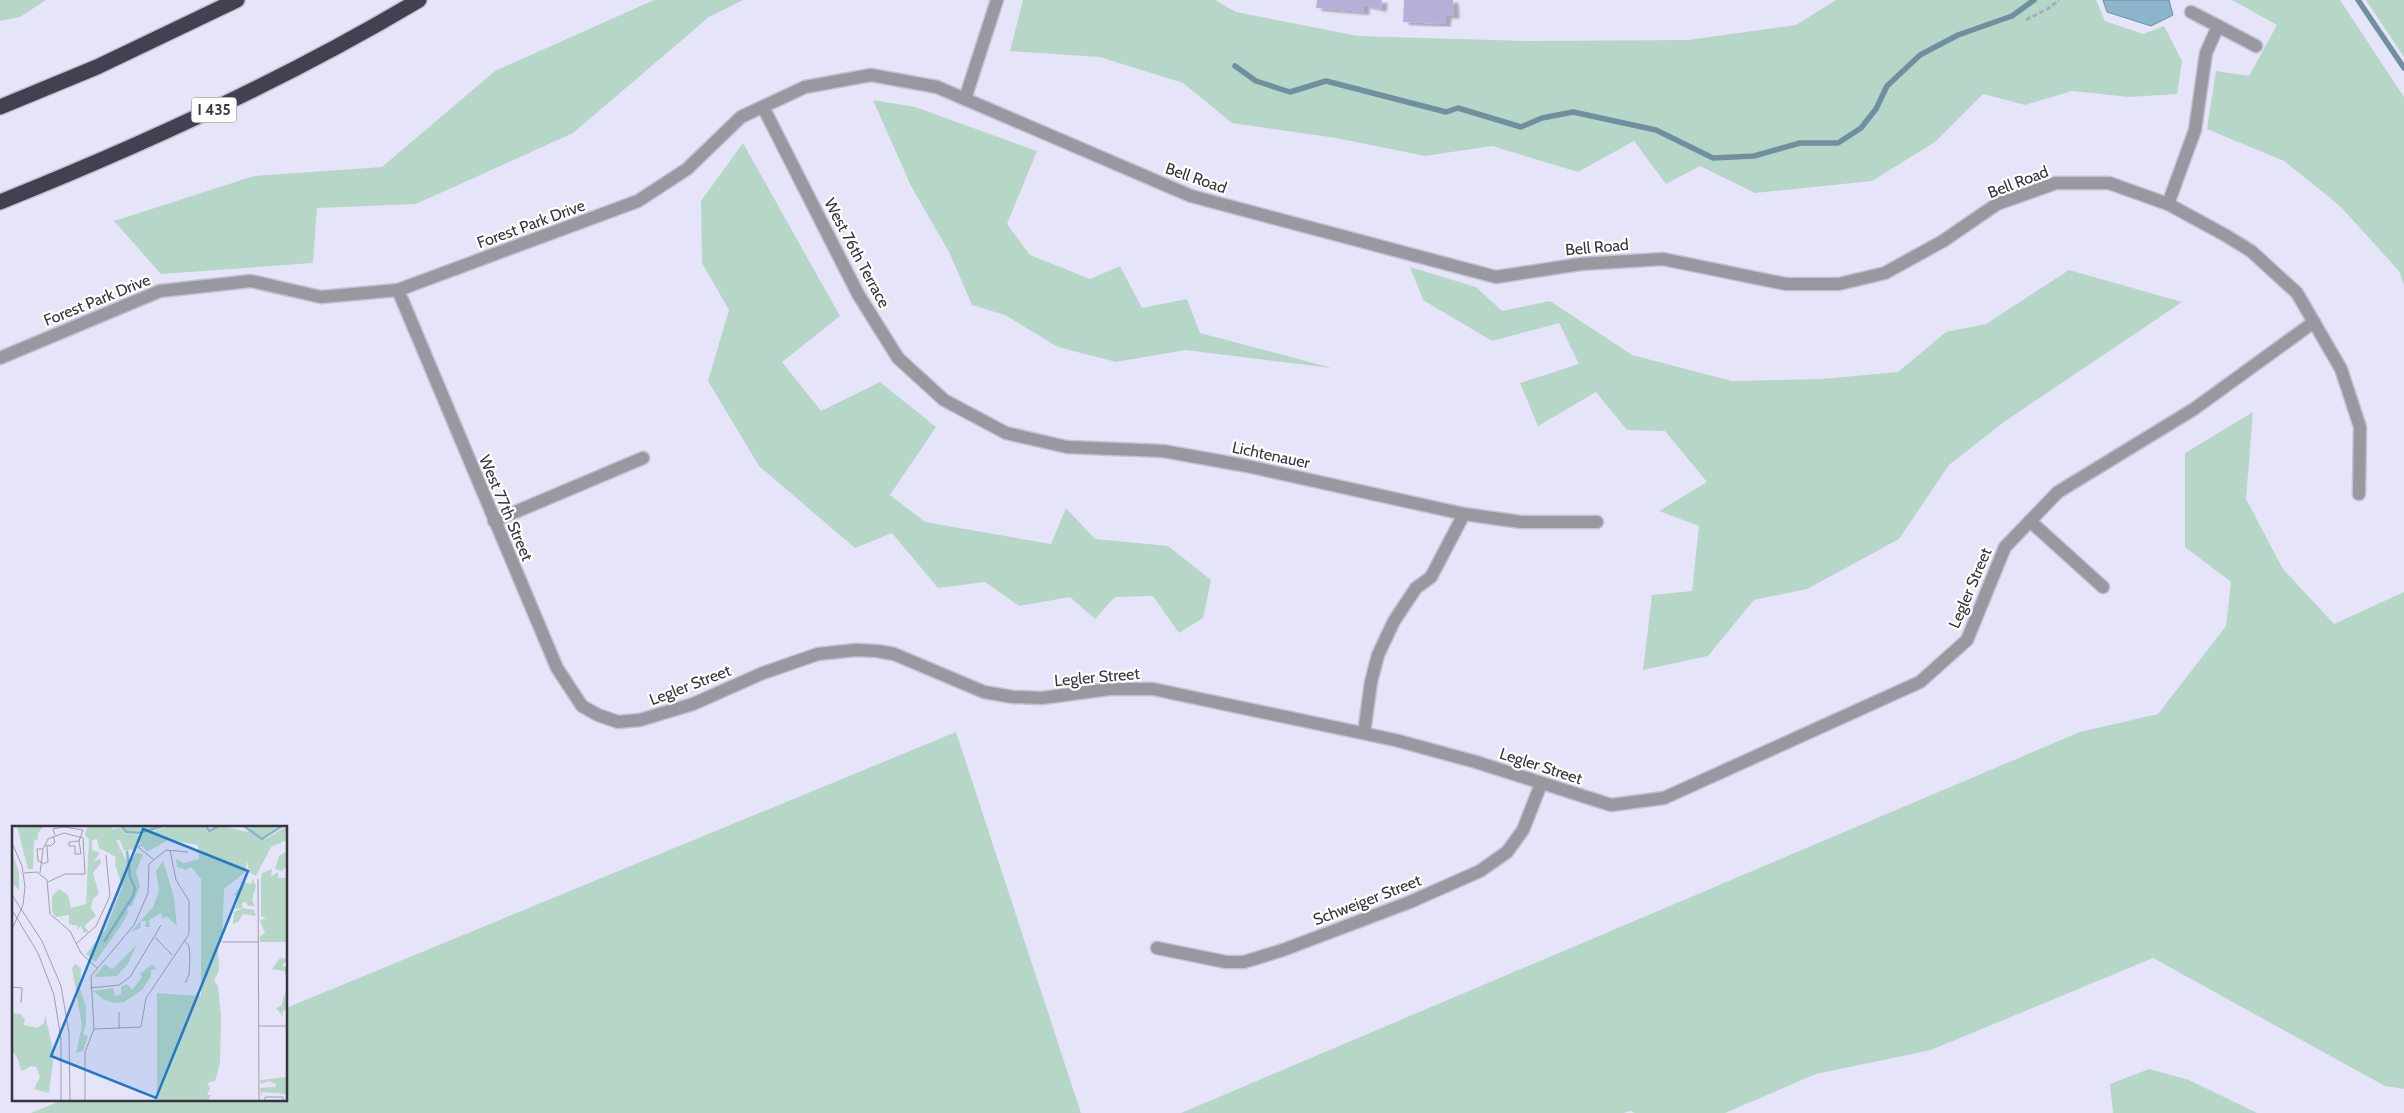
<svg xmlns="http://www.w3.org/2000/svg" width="2404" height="1113" viewBox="0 0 2404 1113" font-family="Cabin,sans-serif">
	<defs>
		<filter id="shadow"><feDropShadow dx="5.5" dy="3" stdDeviation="1" flood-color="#0004"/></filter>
	</defs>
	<rect width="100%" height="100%" fill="#e6e4f9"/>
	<g fill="#b6d7c7">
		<path d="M 0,0 L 46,0 L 20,17 L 0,21 Z"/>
		<path d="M 654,0 L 743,0 L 709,17 L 573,133 L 416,204 L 317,208 L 313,263 L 161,274 L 114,221 L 254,176 L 382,167 L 495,71 Z"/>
		<path d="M 1023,0 L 1215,0 L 1236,12 L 1358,36 L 1529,41 L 1688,40 L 1796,25 L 1836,0 L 2096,0 L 2105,21 L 2143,34 L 2164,26 L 2182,61 L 2177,94 L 2129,97 L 2072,91 L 2025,105 L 1983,94 L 1935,142 L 1872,181 L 1755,193 L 1700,166 L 1666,184 L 1634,141 L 1578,172 L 1492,146 L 1425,156 L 1336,138 L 1232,123 L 1183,83 L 1100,57 L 1010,51 Z"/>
		<path d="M 2232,0 L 2340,0 L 2404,97 L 2404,285 L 2399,271 L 2340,206 L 2284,161 L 2207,129 L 2216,71 L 2249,76 L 2277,25 Z"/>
		<path d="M 2366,0 L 2404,0 L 2404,57 Z"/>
		<path d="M 873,100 L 915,107 L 1037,151 L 1007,224 L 1030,255 L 1090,279 L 1120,266 L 1142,308 L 1187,299 L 1200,333 L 1332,368 L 1185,350 L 1116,362 L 1058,347 L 1005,315 L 972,305 L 949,252 L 911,186 Z"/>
		<path d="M 743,143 L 840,316 L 782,362 L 821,411 L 880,382 L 936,427 L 890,495 L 925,522 L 1051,544 L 1066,508 L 1095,539 L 1168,546 L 1211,580 L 1203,618 L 1179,633 L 1153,596 L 1115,597 L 1095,619 L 1070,597 L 1019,606 L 985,582 L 938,588 L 892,533 L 855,548 L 759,466 L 708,381 L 729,310 L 702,263 L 701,201 Z"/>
		<path d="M 1410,267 L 1476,287 L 1502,311 L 1550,301 L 1632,355 L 1732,381 L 1822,379 L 1898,372 L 1946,332 L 1986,324 L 2069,270 L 2182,302 L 2004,422 L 1949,465 L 1899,539 L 1807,589 L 1754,600 L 1708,656 L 1643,670 L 1652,595 L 1692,591 L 1699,526 L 1659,511 L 1707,482 L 1665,431 L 1627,430 L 1596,392 L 1538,426 L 1520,383 L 1579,364 L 1559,323 L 1492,341 L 1423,300 Z"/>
		<path d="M 2253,412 L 2246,499 L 2283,569 L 2334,624 L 2404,592 L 2404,1089 L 2385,1086 L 2153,958 L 1931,1050 L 1816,1074 L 1725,1113 L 1635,1113 L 1630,1111 L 1624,1113 L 1181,1113 L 2080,732 L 2158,714 L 2226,626 L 2231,582 L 2185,547 L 2185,453 Z"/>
		<path d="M 956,732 L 1081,1113 L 31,1113 L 65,1099 L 286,1099 L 286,1008 Z"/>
		<path d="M 2149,1069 L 2189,1080 L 2257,1113 L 2113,1113 L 2110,1084 Z"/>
	</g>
	<path fill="#8bb5cb" stroke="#728fa0" d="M 2103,0 L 2169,0 L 2173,15 L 2151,26 L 2107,12 Z"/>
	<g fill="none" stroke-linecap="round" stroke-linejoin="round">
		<g stroke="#728fa0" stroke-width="5.5">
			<path d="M 2358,0 L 2404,68"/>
			<path d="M 1235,66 L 1256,81 L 1290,92 L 1326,81 L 1446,112 L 1458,108 L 1521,127 L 1542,118 L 1573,112 L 1656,130 L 1713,158 L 1754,156 L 1800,143 L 1838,143 L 1861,128 L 1876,109 L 1887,86 L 1920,55 L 1958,35 L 2012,16 L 2034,0"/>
		</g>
	</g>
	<g fill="#b5b0d7" filter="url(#shadow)">
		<path d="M 1317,0 L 1382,0 L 1381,9 L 1364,5 L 1364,12 L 1316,8 Z"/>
		<path d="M 1404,0 L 1453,0 L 1454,16 L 1446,15 L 1445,24 L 1403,22 Z"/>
	</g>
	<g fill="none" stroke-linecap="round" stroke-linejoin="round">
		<g stroke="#c3c1d3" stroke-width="15">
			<g id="minor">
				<path d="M 2191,12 L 2218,26"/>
				<path d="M 965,99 L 997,0"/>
				<path d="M 763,107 L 858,294 L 898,358 L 944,400 L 1006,433 L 1067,447 L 1163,451 L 1247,466 L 1464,514 L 1521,522 L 1597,522"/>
				<path d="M 2168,204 L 2195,130 L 2206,53 L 2218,26 L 2256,46"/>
				<path d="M 398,290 L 557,668 L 582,706 L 598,715 L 618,722 L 640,720 L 693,704 L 763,673 L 818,654 L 856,650 L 877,651 L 894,654 L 984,692 L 1013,697 L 1042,698 L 1109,689 L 1153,689 L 1395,740 L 1476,762 L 1611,805 L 1664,798 L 1920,682 L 1967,640 L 2005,547 L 2058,492 L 2194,409 L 2314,322"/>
				<path d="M 0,358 L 160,291 L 251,281 L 321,297 L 398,290 L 638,201 L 687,169 L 741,117 L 805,87 L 871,75 L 937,87 L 1191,196 L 1496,277 L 1581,264 L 1663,259 L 1786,284 L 1839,284 L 1885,273 L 1943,241 L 1997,204 L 2056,183 L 2109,183 L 2168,204 L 2225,235 L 2251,251 L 2297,293 L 2341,369 L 2360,427 L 2359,494"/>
				<path d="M 494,521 L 643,458"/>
				<path d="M 2030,521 L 2103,587"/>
				<path d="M 1364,733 L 1371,682 L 1378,655 L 1394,621 L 1416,588 L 1431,577 L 1464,514"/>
				<path d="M 1157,948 L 1226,962 L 1244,962 L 1283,950 L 1410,902 L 1480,871 L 1507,852 L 1523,830 L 1541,784"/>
			</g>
		</g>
		<g stroke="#c3c1d3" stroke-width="18">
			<g id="highway">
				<path d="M 0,107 L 97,67 L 237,0"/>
				<path d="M 0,202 C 145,144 285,80 419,0"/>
			</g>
		</g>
		<path stroke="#aba9ba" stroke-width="3" stroke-dasharray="5 2.5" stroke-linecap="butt" d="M 2026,20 L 2049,8 L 2059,0"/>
		<use href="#minor" stroke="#9898a1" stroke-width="12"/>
		<use href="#highway" stroke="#424152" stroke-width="15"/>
	</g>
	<g text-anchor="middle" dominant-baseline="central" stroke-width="4.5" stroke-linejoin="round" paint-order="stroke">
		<rect fill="#fff" stroke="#727277" stroke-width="1" x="191.5" y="97.5" width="45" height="25" rx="4"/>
		<g font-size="15" font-weight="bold" fill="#36353d">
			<text x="214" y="110">I 435</text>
		</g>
		<g font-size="16" fill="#36353d" stroke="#fff">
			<text transform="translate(1196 178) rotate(19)">Bell Road</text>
			<text transform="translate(2018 182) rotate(-21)">Bell Road</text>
			<text transform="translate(531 224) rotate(-20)">Forest Park Drive</text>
			<text transform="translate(1597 247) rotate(-5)">Bell Road</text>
			<text transform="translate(857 253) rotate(62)">West 76th Terrace</text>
			<text transform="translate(97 300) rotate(-22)">Forest Park Drive</text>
			<text transform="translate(1271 455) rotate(12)">Lichtenauer</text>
			<text transform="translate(506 508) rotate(67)">West 77th Street</text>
			<text transform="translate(1970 588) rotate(-67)">Legler Street</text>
			<text transform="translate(1097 677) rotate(-5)">Legler Street</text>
			<text transform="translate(690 685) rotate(-21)">Legler Street</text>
			<text transform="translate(1541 766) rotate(18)">Legler Street</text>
			<text transform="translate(1367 900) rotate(-21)">Schweiger Street</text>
		</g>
	</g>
	<g transform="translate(12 826)">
		<rect width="275" height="275" fill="#e6e4f9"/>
		<path d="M 5,0 L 42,0 L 31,1 L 26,7 L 26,13 L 22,15 L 21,43 L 16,43 ZM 73,0 L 101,0 L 100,4 L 107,1 L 113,8 L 128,9 L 158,0 L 192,0 L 195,6 L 209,0 L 236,6 L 239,0 L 265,0 L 251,15 L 275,0 L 275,14 L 259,21 L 244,50 L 237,46 L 235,35 L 233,46 L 212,63 L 210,116 L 206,118 L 207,144 L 202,155 L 206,160 L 209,189 L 208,237 L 203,255 L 195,257 L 198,262 L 195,269 L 199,269 L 196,275 L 145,275 L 145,167 L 189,170 L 189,53 L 179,41 L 174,44 L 165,41 L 164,33 L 172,37 L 187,33 L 186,19 L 156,14 L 135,26 L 128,16 L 123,23 L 112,25 L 108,14 L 104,14 L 114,34 L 121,32 L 124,27 L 131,28 L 124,46 L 128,60 L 120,80 L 115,81 L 116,87 L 108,101 L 83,136 L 74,128 L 94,103 L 110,61 L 103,38 L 104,31 L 87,22 L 85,13 L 80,14 L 80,24 L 88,27 L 82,35 L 88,33 L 89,37 L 81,47 L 87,68 L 81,73 L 79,82 L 84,90 L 72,100 L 77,106 L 72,107 L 69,100 L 64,104 L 66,100 L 57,98 L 57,89 L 44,91 L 40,86 L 40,70 L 47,63 L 56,69 L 59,82 L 74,78 L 77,14 L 73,9 L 75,2 ZM 110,0 L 149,0 L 128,7 L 115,6 ZM 0,25 L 7,47 L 7,64 L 0,57 ZM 275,25 L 275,40 L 270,45 L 263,43 L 267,30 ZM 151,35 L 162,71 L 165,100 L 154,90 L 151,93 L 149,87 L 137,94 L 138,101 L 133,101 L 134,95 L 129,95 L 128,102 L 118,107 L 141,81 L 147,65 L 144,45 ZM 260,43 L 259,51 L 266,46 L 266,52 L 275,52 L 275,116 L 248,116 L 248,110 L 253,107 L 248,95 L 254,92 L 249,90 L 249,51 L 250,47 ZM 241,53 L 244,60 L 240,74 L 243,80 L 236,80 L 234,76 L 230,77 L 230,82 L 223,83 L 226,73 L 222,68 L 233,56 L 239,58 ZM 231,82 L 242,84 L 244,90 L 231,88 L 226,96 L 221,98 L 222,86 ZM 125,118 L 116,138 L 105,150 L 82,151 L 93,138 L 99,143 L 102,142 ZM 268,132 L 275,133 L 270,140 L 275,141 L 275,152 L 272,145 L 260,143 ZM 63,138 L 69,142 L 68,163 L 74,181 L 74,198 L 71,208 L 76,210 L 71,225 L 64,227 L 70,200 L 60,142 ZM 140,138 L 144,143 L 139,144 L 139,150 L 130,164 L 112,176 L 102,177 L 91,173 L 81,165 L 101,162 L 103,170 L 109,168 L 109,161 L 115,158 L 120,164 L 130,151 L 128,148 ZM 275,162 L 275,183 L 270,186 L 271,191 L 264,182 L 269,180 ZM 0,187 L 8,188 L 13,193 L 12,199 L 25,202 L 32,197 L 33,189 L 42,228 L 37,267 L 22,263 L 28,251 L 24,241 L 19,240 L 10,245 L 8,242 L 6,233 L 0,225 ZM 275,251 L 275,268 L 250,266 L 249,270 L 248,262 L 264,261 L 264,258 L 257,255 L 249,258 L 248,254 Z" fill="#b6d7c7"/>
		<path fill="none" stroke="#8bb5cb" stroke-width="2.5" d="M 109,0 L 114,6 L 128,7 L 151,0M 194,0 L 197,5 L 207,0M 232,0 L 250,13 L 270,0M 92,116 L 121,70 L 123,62 L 118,51 L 115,25"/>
		<path fill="none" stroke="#a09eae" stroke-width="1" d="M 43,9 L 41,3 L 52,1 L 71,4 L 67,15 L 57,16 L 57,20 L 63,20 L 63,28 L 69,28 L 67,15M 0,17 L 10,40 L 13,61 L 11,79 L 0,103M 33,19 L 39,20 L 43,16 L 41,10M 130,19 L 126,21 L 141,33M 31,37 L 26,35 L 25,23 L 31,23M 31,38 L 36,36 L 35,20M 12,47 L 25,46 L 35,54 L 38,88 L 58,105 L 69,127 L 85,142M 28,47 L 31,23 L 36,13 L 52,7 L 71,12 L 73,48 L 53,48 L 36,56M 246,53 L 247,275M 0,69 L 30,115 L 49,160 L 57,207 L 58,275M 0,84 L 26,127 L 42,169 L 49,213 L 49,275M 143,111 L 160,129M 172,114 L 177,120 L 178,131 L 177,149 L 173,157M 211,116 L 246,116M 64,118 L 84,100 L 98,70 L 94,29M 0,161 L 10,162 L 9,177M 78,162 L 107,159 L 118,151 L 149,99M 107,186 L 107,203M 246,200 L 275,200M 82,203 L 129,201 L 134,172 L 177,108 L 177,75 L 164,54 L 158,24M 0,232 L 0,257M 73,275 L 73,226 L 82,203 L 79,150 L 122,99 L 136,67 L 137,38 L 154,24 L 176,26M 253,275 L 253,271 L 271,271 L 271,275"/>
		<path fill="#2379c7" fill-opacity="0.15" stroke="#2379c7" stroke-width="2.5" d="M 131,3 L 236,45 L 144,272 L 39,230 Z"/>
		<rect width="275" height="275" fill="none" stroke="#36353d" stroke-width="2.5"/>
	</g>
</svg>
